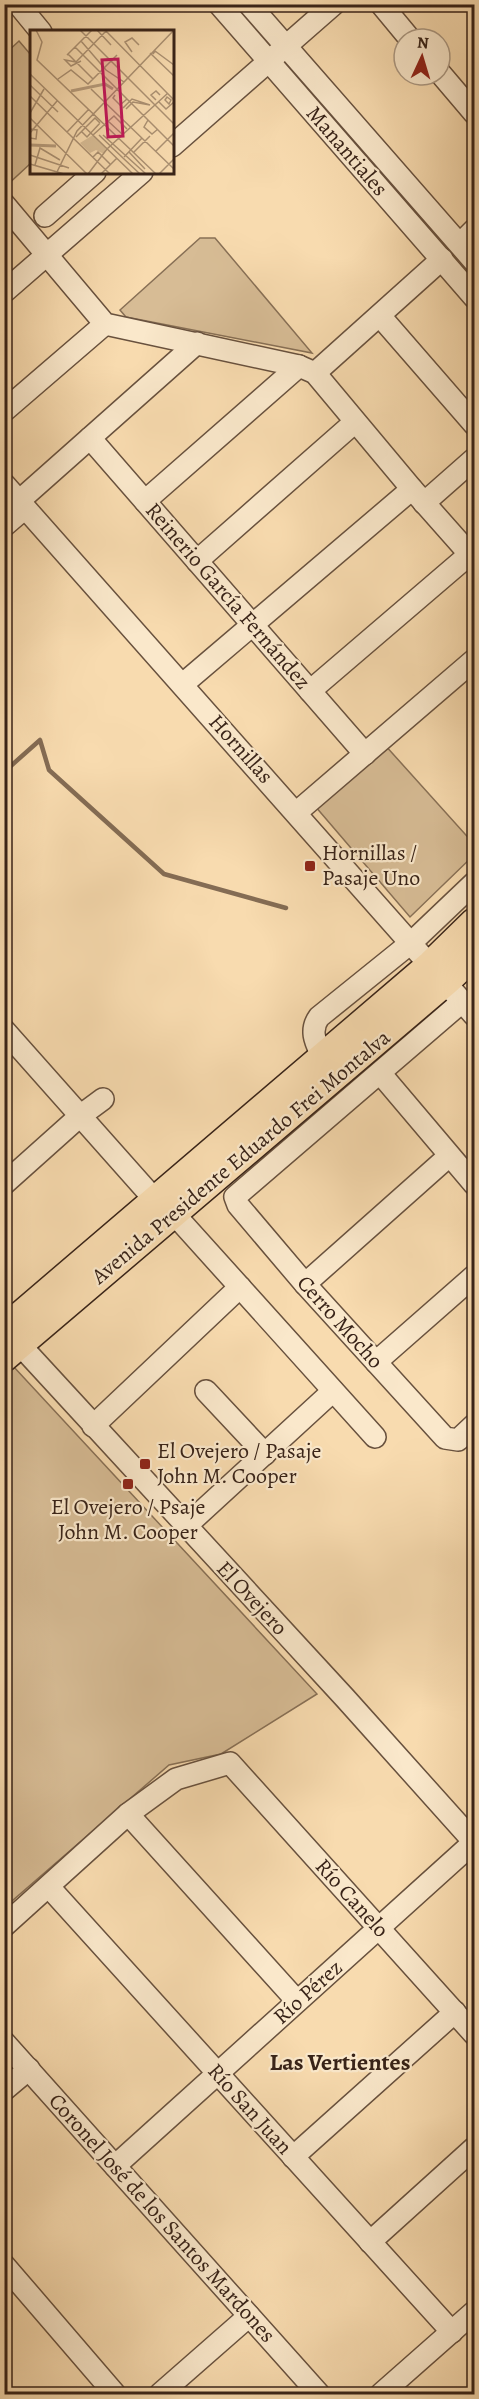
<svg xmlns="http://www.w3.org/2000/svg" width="479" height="2399" viewBox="0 0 479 2399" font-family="Alegreya,serif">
	<rect width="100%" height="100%" fill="#f8dbaf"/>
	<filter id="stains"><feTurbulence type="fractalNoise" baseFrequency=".00333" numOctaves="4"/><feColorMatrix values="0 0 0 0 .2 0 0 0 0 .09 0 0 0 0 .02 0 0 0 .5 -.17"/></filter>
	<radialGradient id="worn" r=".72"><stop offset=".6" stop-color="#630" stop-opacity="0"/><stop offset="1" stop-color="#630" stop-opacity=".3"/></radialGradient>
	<g fill="#d7bc95" stroke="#887056" stroke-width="1.5">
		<path d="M 19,41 L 31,55 L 31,163 L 5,187 L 5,54 Z"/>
		<path d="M 200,238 L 215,238 L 312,353 L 126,317 L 120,310 Z"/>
		<path d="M 384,744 L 474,844 L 474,855 L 410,917 L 315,806 Z"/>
		<path d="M 13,1366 L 317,1694 L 221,1754 L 169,1765 L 5,1907 L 4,1373 Z"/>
	</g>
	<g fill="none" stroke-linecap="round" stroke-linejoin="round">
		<path stroke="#846c54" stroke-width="4.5" d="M 4,772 L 40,740 L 49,770 L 164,874 L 286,908"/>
		<g stroke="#68513e" stroke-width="24">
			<g id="minor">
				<path d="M 18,4 L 41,32"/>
				<path d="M 219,4 L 474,297"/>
				<path d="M 249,4 L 474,261"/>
				<path d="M 381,4 L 410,39"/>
				<path d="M 440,73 L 474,113"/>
				<path d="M 172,146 L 334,4"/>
				<path d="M 4,204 L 105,324 L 299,366 L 315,373 L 412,489 L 474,559"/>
				<path d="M 45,216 L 95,172"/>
				<path d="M 460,244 L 474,230"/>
				<path d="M 4,292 L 142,172"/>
				<path d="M 380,316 L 474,424"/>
				<path d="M 315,373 L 442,259"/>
				<path d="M 4,411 L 105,324"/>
				<path d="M 90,438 L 365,754"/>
				<path d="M 4,484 L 474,1015"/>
				<path d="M 19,501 L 197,343"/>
				<path d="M 145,501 L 299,366"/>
				<path d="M 424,503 L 474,459"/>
				<path d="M 4,526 L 25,508"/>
				<path d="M 197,561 L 355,422"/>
				<path d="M 183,684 L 412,489"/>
				<path d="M 310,691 L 470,554"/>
				<path d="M 297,812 L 474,660"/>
				<path d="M 463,1001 L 235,1197 L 238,1205 L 305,1284 L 445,1438 L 458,1440 L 474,1425"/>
				<path d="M 4,1030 L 155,1200"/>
				<path d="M 322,1056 C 316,1043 309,1031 319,1017 L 412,942 L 474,883"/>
				<path d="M 380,1073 L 474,1184"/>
				<path d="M 4,1184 L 80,1116 L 103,1099"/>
				<path d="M 175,1215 L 375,1437"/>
				<path d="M 305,1284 L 449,1156"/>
				<path d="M 9,1333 L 345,1698 L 474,1842"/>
				<path d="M 376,1362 L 474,1276"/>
				<path d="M 206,1391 L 265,1454"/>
				<path d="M 93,1426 L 240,1287"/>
				<path d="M 186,1526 L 333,1391"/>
				<path d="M 128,1814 L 297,2001"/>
				<path d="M 49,1887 L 452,2332"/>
				<path d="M 4,1926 L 128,1814 L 176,1779 L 230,1763 L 474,2034"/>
				<path d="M 4,2042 L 319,2394"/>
				<path d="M 4,2090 L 29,2069"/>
				<path d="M 293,2157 L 455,2012"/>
				<path d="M 115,2166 L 474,1842"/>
				<path d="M 370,2242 L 474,2148"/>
				<path d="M 4,2265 L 115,2394"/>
				<path d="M 160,2394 L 249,2316"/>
				<path d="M 381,2394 L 474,2312"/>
			</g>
		</g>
		<g stroke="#382318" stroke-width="30">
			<g id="major">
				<path d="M 4,1329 L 431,964 L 474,922"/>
				<path d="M 4,1358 L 447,981 L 474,955"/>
			</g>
		</g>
		<use href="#minor" stroke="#fae8cb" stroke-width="21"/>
		<use href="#major" stroke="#f8dbaf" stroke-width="27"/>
	</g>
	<g fill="#8f2418" stroke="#fae8cb" stroke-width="2">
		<rect x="304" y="860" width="12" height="12" rx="3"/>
		<rect x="139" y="1458" width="12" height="12" rx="3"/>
		<rect x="122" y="1478" width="12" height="12" rx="3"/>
	</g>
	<g text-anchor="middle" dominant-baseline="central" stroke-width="4.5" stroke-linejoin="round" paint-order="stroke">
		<g font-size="22" fill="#382318" stroke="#fae8cb">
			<text transform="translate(347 151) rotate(49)">Manantiales</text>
			<text transform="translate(228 596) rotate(49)">Reinerio García Fernández</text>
			<text transform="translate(241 749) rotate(48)">Hornillas</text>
			<text transform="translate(241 1157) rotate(-40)">Avenida Presidente Eduardo Frei Montalva</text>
			<text transform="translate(340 1322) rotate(48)">Cerro Mocho</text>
			<text transform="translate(252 1598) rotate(47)">El Ovejero</text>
			<text transform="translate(352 1898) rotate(48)">Río Canelo</text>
			<text transform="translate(308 1992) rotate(-42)">Río Pérez</text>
			<text transform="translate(250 2109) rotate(48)">Río San Juan</text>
			<text transform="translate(162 2218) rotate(48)">Coronel José de los Santos Mardones</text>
		</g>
		<g font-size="22" fill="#382318" stroke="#fae8cb" text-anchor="start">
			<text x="322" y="853">Hornillas /<tspan x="322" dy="25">Pasaje Uno</tspan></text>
			<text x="157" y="1451">El Ovejero / Pasaje<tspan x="157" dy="25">John M. Cooper</tspan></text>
			<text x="128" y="1507" text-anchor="middle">El Ovejero / Psaje<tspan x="128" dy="25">John M. Cooper</tspan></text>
		</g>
		<g font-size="24" font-weight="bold" fill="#382318" stroke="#fae8cb">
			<text x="340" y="2062">Las Vertientes</text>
		</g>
	</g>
	<g transform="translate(30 30)">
		<rect width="144" height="144" fill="#f8dbaf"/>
		<path d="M 63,105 L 76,118 L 74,124 L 66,120 L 60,123 L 50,113 Z" fill="#d7bc95"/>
		<path fill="none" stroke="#b79c7c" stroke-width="3" d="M 41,61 L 75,54 L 83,59M 0,115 L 26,116"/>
		<path fill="none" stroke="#ab9173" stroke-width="1.5" d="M 6,0 L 12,12 L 7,30 L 126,144M 50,0 L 99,49M 67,0 L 81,15M 75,0 L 144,70M 51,11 L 76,40 L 94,52M 45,17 L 144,116M 102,22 L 95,12 L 102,8 L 109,15M 120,23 L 144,46M 38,24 L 63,49M 123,24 L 125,21 L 144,35M 37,25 L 62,0M 46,32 L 76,1M 46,32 L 35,30 L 41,36 L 51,31M 0,44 L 103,144M 28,49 L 41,40 L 58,54 L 87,25M 99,49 L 144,94M 0,55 L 28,82M 61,59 L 144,139M 85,65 L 83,68 L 90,75 L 97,69M 0,66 L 80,144M 137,67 L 141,70 L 139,74 L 135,70 ZM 126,70 L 121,65 L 126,61 L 130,65M 129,72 L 136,79 L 144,72M 93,78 L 102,69 L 120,75 L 103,72 L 96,79M 0,83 L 14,59M 0,88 L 57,144M 118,90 L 114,97 L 122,104 L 128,99M 78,91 L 92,104M 0,99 L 7,100 L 6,109 L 0,108M 51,101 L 57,107 L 70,93M 37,102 L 59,79M 0,103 L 27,71M 63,105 L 84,86 L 97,99M 69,105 L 93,128M 73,105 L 116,144M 46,107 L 65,88 L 70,93M 126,121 L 144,103M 99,122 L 115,139M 104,122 L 120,106M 0,125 L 39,138M 63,127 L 68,122 L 80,134M 94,127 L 112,108M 93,128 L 110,144M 0,134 L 34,144M 5,135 L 10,118 L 30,130M 26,144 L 47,101 L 144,0M 58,144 L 77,119 L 138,63M 71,144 L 87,128M 129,144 L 144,129"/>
		<path fill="#c2185b" fill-opacity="0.15" stroke="#c2185b" stroke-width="3" d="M 88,29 L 93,106 L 78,107 L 72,30 Z"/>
		<rect width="144" height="144" fill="none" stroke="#382318" stroke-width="3"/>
	</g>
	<rect width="479" height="2399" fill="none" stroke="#f8dbaf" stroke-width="24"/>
	<rect x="6" y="6" width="467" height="2387" fill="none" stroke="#382318" stroke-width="3"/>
	<rect x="12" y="12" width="455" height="2375" fill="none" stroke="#382318" stroke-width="1.5"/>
	<g transform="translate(422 57) rotate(4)"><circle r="28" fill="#fae8cb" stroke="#ac9983" stroke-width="1.5"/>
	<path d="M0-4.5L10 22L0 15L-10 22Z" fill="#8f2418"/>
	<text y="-9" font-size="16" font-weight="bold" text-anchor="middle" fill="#382318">N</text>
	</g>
	<rect width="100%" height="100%" filter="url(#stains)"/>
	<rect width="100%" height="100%" fill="url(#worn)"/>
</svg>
